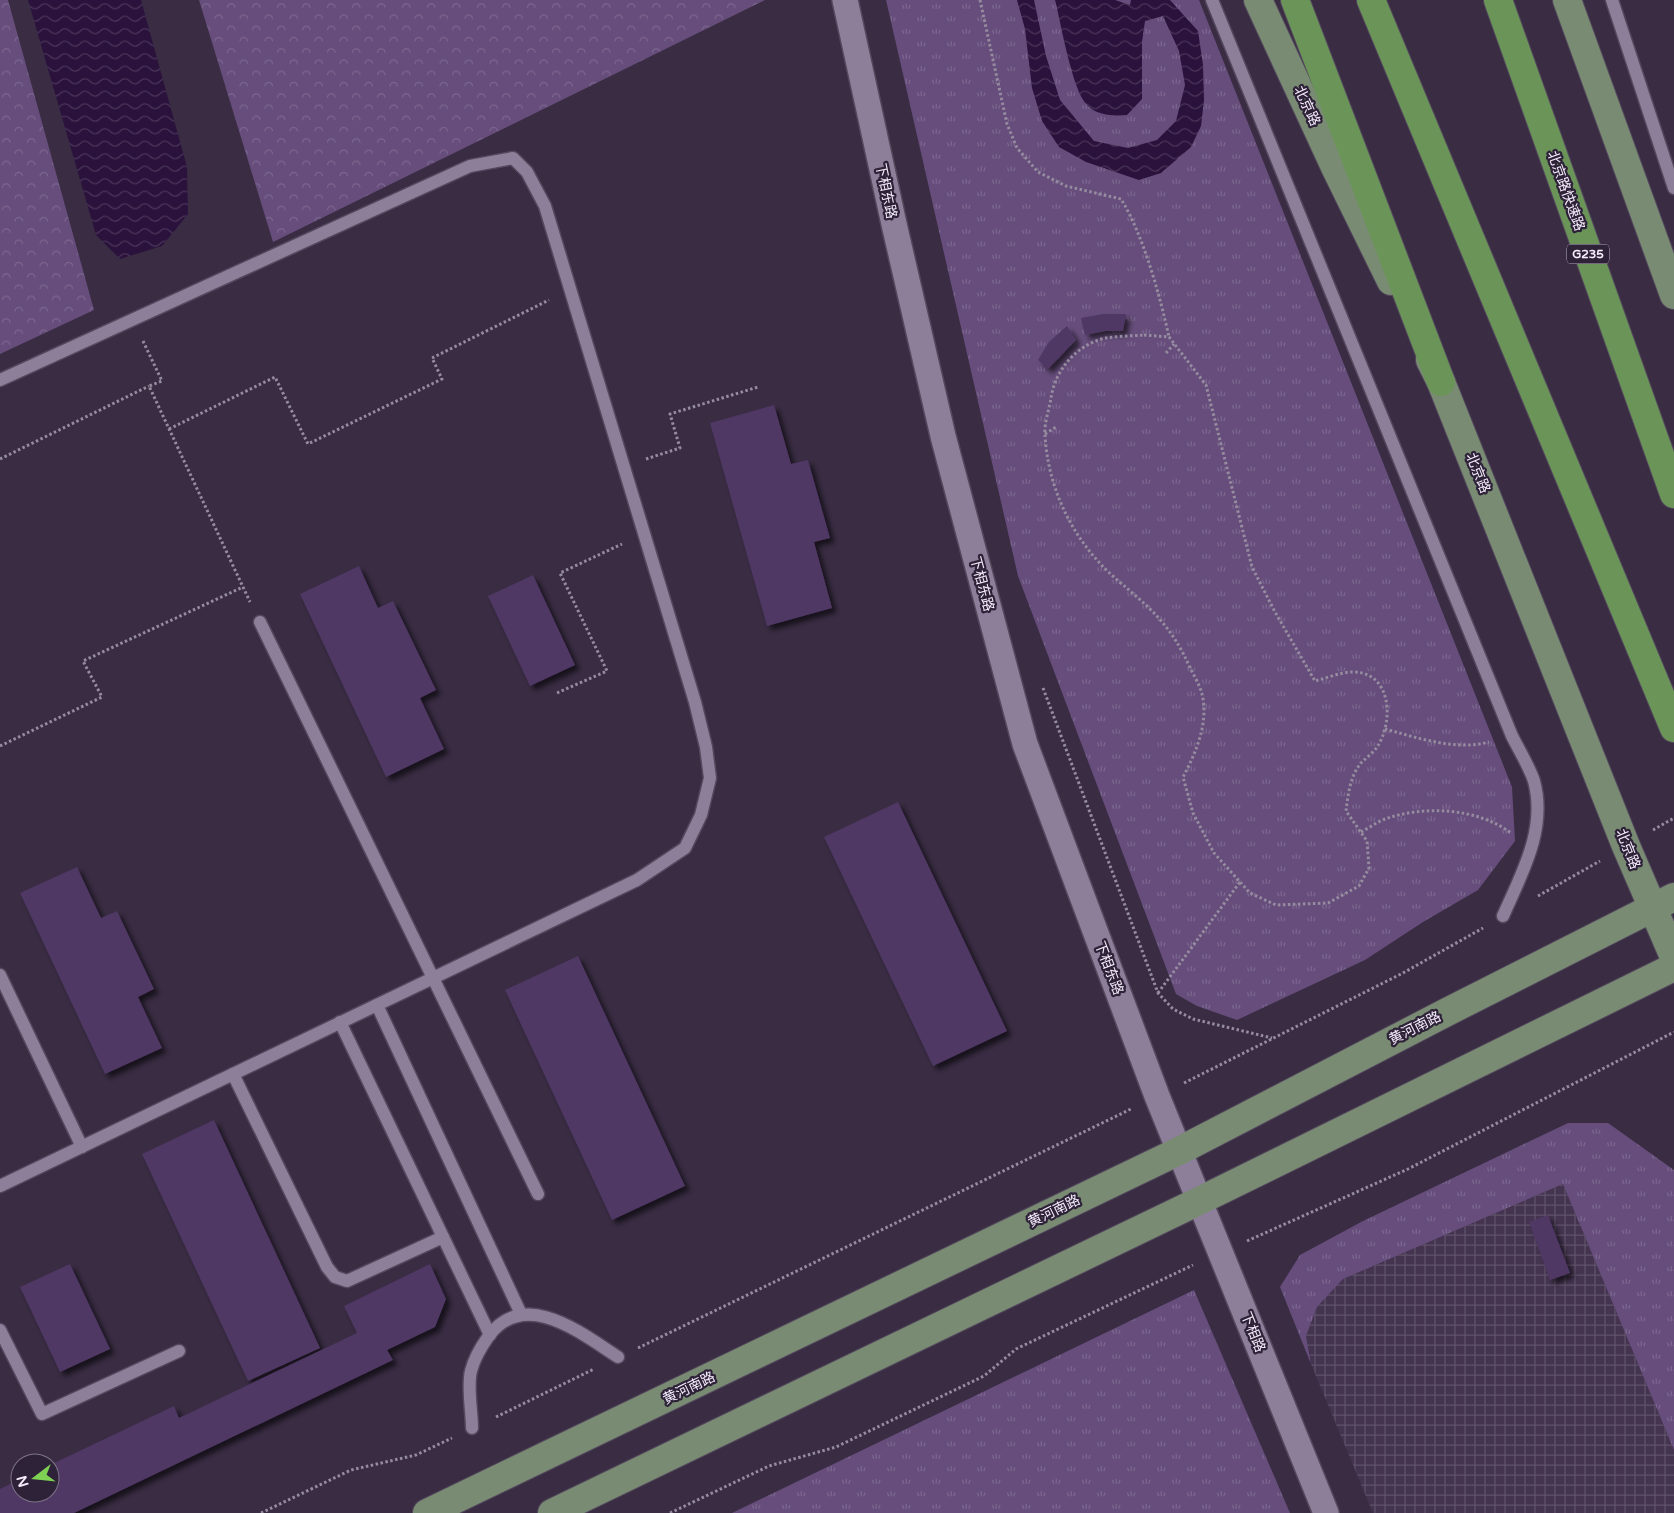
<svg xmlns="http://www.w3.org/2000/svg" width="1674" height="1513" viewBox="0 0 1674 1513" font-family="'Varela Round','Noto Sans SC',sans-serif">
	<defs>
		<pattern id="industrial-grid" width="8" height="8" patternUnits="userSpaceOnUse" patternTransform="scale(1.25)"><rect width="8" height="8" fill="#443450"/><path d="M0 4h8M4 0v8" fill="none" stroke="#60526a"/></pattern>
		<pattern id="grass-tufts" width="24" height="20" patternUnits="userSpaceOnUse" patternTransform="scale(1.25)"><rect width="24" height="20" fill="#664d7b"/><path d="M3 7l-1-3M5 7V3M7 7l1-3M15 17l-1-3M17 17v-4M19 17l1-3" fill="none" stroke="#7c678f"/></pattern>
		<pattern id="forest-crowns" width="20" height="18" patternUnits="userSpaceOnUse" patternTransform="scale(1.25)"><rect width="20" height="18" fill="#664d7b"/><path d="M2 6a3 3 0 1 1 6 0M12 15a3 3 0 1 1 6 0" fill="none" stroke="#7c678f"/></pattern>
		<pattern id="water-waves" width="16" height="10" patternUnits="userSpaceOnUse" patternTransform="scale(1.25)"><rect width="16" height="10" fill="#2a123c"/><path d="M0 5q4-4 8 0t8 0" fill="none" stroke="#4a3559"/></pattern>
		<filter id="shadow"><feDropShadow dx="4.5" dy="4.5" stdDeviation="2.5" flood-color="#0009"/></filter>
	</defs>
	<rect width="100%" height="100%" fill="#392c43"/>
	<path fill="url(#industrial-grid)" d="M 1563,1184 L 1674,1450 L 1674,1513 L 1373,1513 L 1311,1364 L 1306,1336 L 1317,1307 L 1343,1279 Z"/>
	<g fill="url(#grass-tufts)">
		<path d="M 886,0 L 1199,0 L 1512,787 L 1515,841 L 1478,890 L 1423,922 L 1365,960 L 1237,1020 L 1197,1006 L 1176,994 L 1018,576 Z"/>
		<path d="M 1568,1123 L 1608,1123 L 1674,1170 L 1674,1450 L 1563,1184 L 1343,1279 L 1317,1307 L 1306,1336 L 1311,1364 L 1280,1287 L 1300,1255 L 1363,1221 Z"/>
		<path d="M 1194,1290 L 1290,1513 L 732,1513 Z"/>
	</g>
	<g fill="url(#forest-crowns)">
		<path d="M 0,0 L 8,0 L 94,310 L 0,354 Z"/>
		<path d="M 199,0 L 765,0 L 273,242 Z"/>
	</g>
	<g fill="url(#water-waves)">
		<path d="M 28,0 L 141,0 L 187,167 L 188,214 L 162,246 L 120,259 L 96,235 Z"/>
		<path d="M 1017,0 L 1034,0 L 1046,56 L 1060,100 L 1094,141 L 1128,148 L 1157,140 L 1176,121 L 1185,85 L 1179,51 L 1163,16 L 1145,21 L 1142,42 L 1142,99 L 1127,115 C 1114,116 1097,116 1087,105 C 1072,90 1061,23 1055,0 L 1115,0 L 1130,5 L 1131,0 L 1170,0 L 1198,31 L 1203,65 L 1204,100 L 1201,126 L 1191,147 L 1161,173 L 1139,180 L 1086,162 L 1059,147 L 1042,121 L 1032,88 L 1025,29 Z"/>
	</g>
	<g fill="#4f3763" filter="url(#shadow)">
		<path d="M 1103,314 L 1126,314 L 1123,331 L 1105,331 L 1085,335 L 1081,318 Z"/>
		<path d="M 1067,326 L 1076,340 L 1048,369 L 1038,360 L 1049,342 Z"/>
		<path d="M 774,405 L 791,464 L 808,460 L 830,538 L 814,542 L 832,608 L 767,626 L 710,423 Z"/>
		<path d="M 359,566 L 378,608 L 393,601 L 436,690 L 420,698 L 444,749 L 386,777 L 300,594 Z"/>
		<path d="M 533,575 L 575,665 L 530,686 L 488,596 Z"/>
		<path d="M 898,802 L 1007,1031 L 933,1066 L 824,837 Z"/>
		<path d="M 77,867 L 101,918 L 117,911 L 154,989 L 138,997 L 162,1048 L 105,1074 L 20,893 Z"/>
		<path d="M 578,956 L 685,1186 L 612,1220 L 505,990 Z"/>
		<path d="M 214,1120 L 320,1348 L 248,1381 L 142,1154 Z"/>
		<path d="M 1548,1215 L 1570,1273 L 1550,1280 L 1529,1222 Z"/>
		<path d="M 70,1264 L 110,1349 L 60,1372 L 20,1287 Z"/>
		<path d="M 430,1264 L 446,1299 L 435,1327 L 387,1350 L 393,1360 L 74,1513 L 0,1513 L 0,1489 L 20,1479 L 20,1493 L 50,1493 L 50,1465 L 174,1406 L 179,1418 L 357,1333 L 344,1306 Z"/>
	</g>
	<g fill="none" stroke-linecap="round" stroke-linejoin="round">
		<g stroke="#53485c" stroke-width="15">
			<g id="lane">
				<path d="M 1212,0 L 1512,736 C 1519,750 1529,766 1534,781 C 1547,829 1522,873 1503,916"/>
				<path d="M 1612,0 L 1674,188"/>
				<path d="M 0,380 L 470,166 L 513,158 L 527,172 L 545,206 L 695,702 L 706,747 L 710,778 L 701,815 L 685,848 L 637,880 L 0,1186"/>
				<path d="M 260,622 L 538,1194"/>
				<path d="M 0,975 L 82,1147"/>
				<path d="M 377,1005 L 521,1314"/>
				<path d="M 340,1022 L 490,1335"/>
				<path d="M 233,1074 L 327,1267 L 335,1277 L 347,1281 L 443,1237"/>
				<path d="M 0,1330 L 42,1414 L 179,1351"/>
				<path d="M 472,1428 C 472,1412 467,1386 471,1371 C 474,1359 481,1347 488,1337 C 524,1287 581,1333 618,1357"/>
			</g>
		</g>
		<g stroke="#53485c" stroke-width="28">
			<path id="street" d="M 845,0 L 894,224 L 943,436 L 1025,744 L 1157,1096 L 1326,1513"/>
		</g>
		<g stroke="#53485c" stroke-width="30">
			<g id="primary">
				<path d="M 1258,0 L 1334,165 L 1391,281"/>
				<path d="M 1567,0 L 1674,295"/>
				<path d="M 1430,360 L 1441,382 L 1626,846 L 1674,957"/>
				<path d="M 427,1513 L 1179,1151 L 1447,1012 L 1674,897"/>
				<path d="M 552,1513 L 1199,1201 L 1674,967"/>
			</g>
		</g>
		<g stroke="#53485c" stroke-width="30">
			<g id="highway">
				<path d="M 1295,0 L 1441,382"/>
				<path d="M 1371,0 L 1674,728"/>
				<path d="M 1498,0 L 1674,494"/>
			</g>
		</g>
		<g stroke="#968c9f" stroke-width="3" stroke-dasharray="2.5 2.5" stroke-linecap="butt">
			<path d="M 980,0 L 1007,124 L 1017,148 L 1038,172 L 1066,186 L 1121,199 C 1143,234 1160,296 1169,337"/>
			<path d="M 1144,335 L 1169,337 L 1206,385 L 1252,567 L 1275,612 L 1315,681 C 1327,678 1341,672 1353,672 C 1392,672 1394,722 1377,747 C 1373,753 1366,758 1361,763 C 1350,776 1348,795 1346,811 L 1367,841 L 1369,868 L 1359,886 L 1328,903 L 1276,905 L 1250,893 L 1214,853 L 1193,813 L 1183,777 C 1196,753 1209,722 1202,694 C 1200,686 1195,677 1191,670 C 1171,624 1151,609 1115,578 C 1074,542 1048,490 1045,435 C 1044,424 1049,410 1051,398 C 1055,370 1077,344 1106,338 C 1118,336 1132,336 1144,335 Z"/>
			<path d="M 143,341 L 162,381 L 149,386 L 250,602"/>
			<path d="M 1166,353 L 1174,344"/>
			<path d="M 169,429 L 275,377 L 308,444 L 442,379 L 432,358 L 549,300"/>
			<path d="M 1045,434 L 1056,427"/>
			<path d="M 0,459 L 149,386"/>
			<path d="M 646,459 L 680,448 L 670,414 L 758,387"/>
			<path d="M 1043,688 L 1158,993 L 1173,1009 L 1193,1019 L 1272,1038"/>
			<path d="M 557,693 L 607,671 L 560,573 L 622,544"/>
			<path d="M 1385,729 C 1418,738 1456,751 1489,742"/>
			<path d="M 0,746 L 102,697 L 83,661 L 243,587"/>
			<path d="M 1653,830 L 1674,818"/>
			<path d="M 1361,832 C 1369,828 1377,822 1385,819 C 1425,805 1477,808 1511,833"/>
			<path d="M 1538,896 L 1600,861"/>
			<path d="M 1158,993 L 1240,882"/>
			<path d="M 1184,1083 L 1403,973 L 1483,928"/>
			<path d="M 1247,1241 L 1408,1169 L 1674,1032"/>
			<path d="M 638,1348 L 1131,1109"/>
			<path d="M 496,1417 L 594,1369"/>
			<path d="M 261,1513 L 351,1470 L 416,1455 L 452,1438"/>
			<path d="M 670,1513 L 769,1466 L 836,1447 L 984,1376 L 1016,1349 L 1193,1265"/>
		</g>
		<use href="#lane" stroke="#8d7f9a" stroke-width="12"/>
		<use href="#street" stroke="#8d7f9a" stroke-width="25"/>
		<use href="#primary" stroke="#798c73" stroke-width="28"/>
		<use href="#highway" stroke="#6b9459" stroke-width="28"/>
	</g>
	<g text-anchor="middle" dominant-baseline="central" stroke-width="4.5" stroke-linejoin="round" paint-order="stroke">
		<rect fill="#2e2239" stroke="#b9b0c2" stroke-width="1" x="1567" y="244.5" width="42" height="19" rx="4"/>
		<g font-size="12" font-weight="bold" fill="#f5edfc">
			<text x="1588" y="254">G235</text>
		</g>
		<g font-size="14" fill="#f5edfc" stroke="#2e2239">
			<text transform="translate(1307 106) rotate(65)">北京路</text>
			<text transform="translate(886 191) rotate(78)">下相东路</text>
			<text transform="translate(1566 191) rotate(70)">北京路快速路</text>
			<text transform="translate(1478 473) rotate(68)">北京路</text>
			<text transform="translate(982 584) rotate(75)">下相东路</text>
			<text transform="translate(1628 849) rotate(68)">北京路</text>
			<text transform="translate(1109 968) rotate(69)">下相东路</text>
			<text transform="translate(1415 1028) rotate(-27)">黄河南路</text>
			<text transform="translate(1054 1211) rotate(-26)">黄河南路</text>
			<text transform="translate(1253 1332) rotate(68)">下相路</text>
			<text transform="translate(689 1388) rotate(-26)">黄河南路</text>
		</g>
	</g>
	<g transform="translate(35 1478) rotate(254)"><circle r="24" fill="#2e2239" stroke="#7e7387"/>
	<path d="M0-4L9 19L0 12L-9 19Z" fill="#7ed153"/>
	<text y="-8" font-size="14" font-weight="bold" text-anchor="middle" fill="#f5edfc">N</text>
	</g>
</svg>
